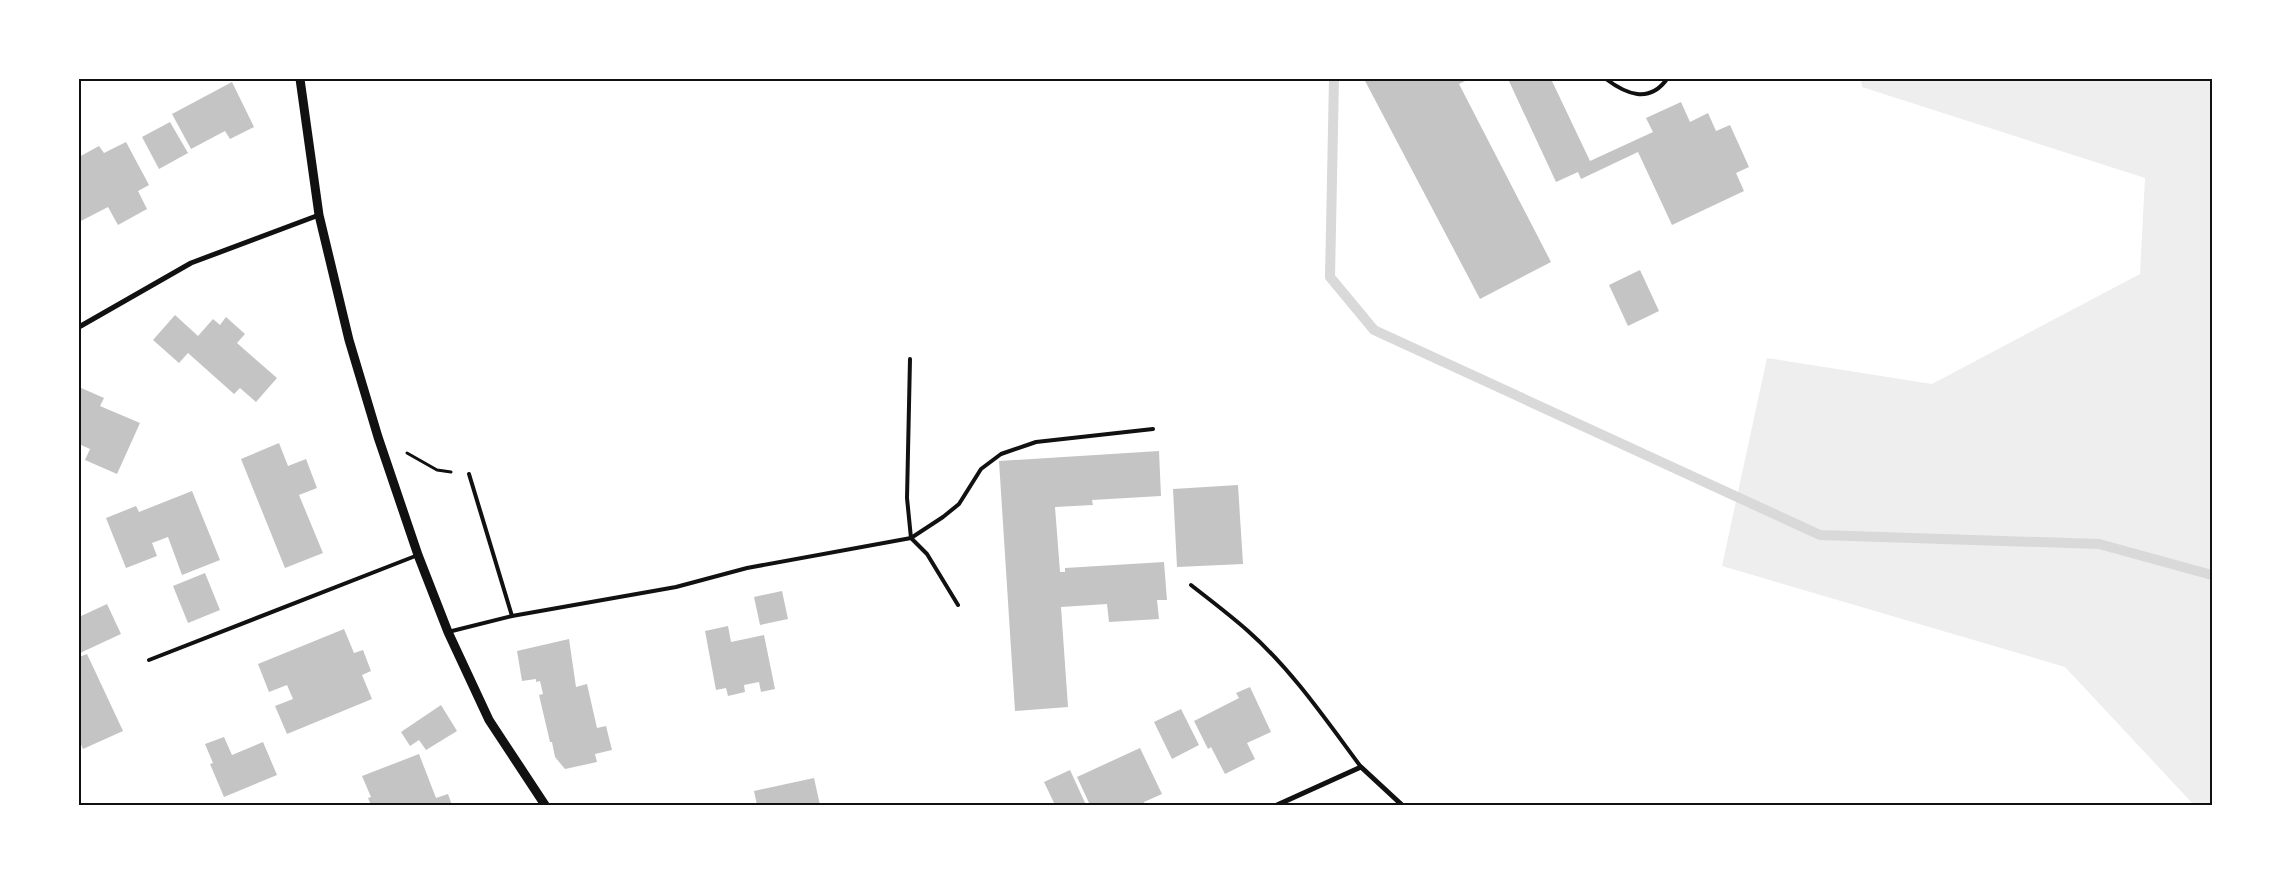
<svg xmlns="http://www.w3.org/2000/svg" width="2291" height="884" viewBox="0 0 2291 884" font-family="'Alegreya Sans',sans-serif">
	<rect width="100%" height="100%" fill="#fff"/>
	<path fill="#eee" d="M 1861,79 L 2212,79 L 2212,805 L 2194,805 L 2065,667 L 1722,566 L 1767,358 L 1932,384 L 2140,274 L 2145,178 L 1862,87 Z"/>
	<g fill="none" stroke-linecap="round" stroke-linejoin="round">
		<path stroke="#d9d9d9" stroke-width="10" d="M 1334,79 L 1330,277 L 1374,330 L 1820,535 L 2099,544 L 2212,575"/>
	</g>
	<g fill="#c4c4c4">
		<path d="M 1364,79 L 1469,79 L 1459,84 L 1551,262 L 1480,299 Z"/>
		<path d="M 1508,79 L 1551,79 L 1590,161 L 1653,132 L 1646,118 L 1681,102 L 1690,122 L 1708,113 L 1716,131 L 1730,125 L 1749,167 L 1736,173 L 1744,191 L 1672,225 L 1638,152 L 1581,179 L 1578,172 L 1556,182 Z"/>
		<path d="M 232,82 L 254,127 L 230,139 L 225,131 L 191,149 L 172,114 Z"/>
		<path d="M 170,122 L 188,153 L 159,169 L 142,137 Z"/>
		<path d="M 126,142 L 149,185 L 138,191 L 147,209 L 118,225 L 108,207 L 79,222 L 79,167 L 81,166 L 79,157 L 99,146 L 104,153 Z"/>
		<path d="M 1640,270 L 1659,311 L 1628,326 L 1609,285 Z"/>
		<path d="M 175,315 L 198,336 L 213,319 L 220,325 L 226,317 L 245,334 L 237,343 L 277,378 L 256,402 L 240,388 L 234,394 L 188,353 L 179,363 L 153,340 Z"/>
		<path d="M 79,387 L 104,398 L 100,406 L 140,423 L 117,474 L 85,460 L 90,449 L 79,444 Z"/>
		<path d="M 279,443 L 288,466 L 306,459 L 317,488 L 299,495 L 323,553 L 285,568 L 241,459 Z"/>
		<path d="M 1159,451 L 1161,496 L 1092,500 L 1093,505 L 1055,507 L 1060,572 L 1065,572 L 1065,568 L 1164,562 L 1167,600 L 1157,600 L 1159,619 L 1109,622 L 1107,604 L 1061,607 L 1068,707 L 1015,711 L 999,461 Z"/>
		<path d="M 1238,485 L 1243,564 L 1177,567 L 1173,489 Z"/>
		<path d="M 192,491 L 220,560 L 182,575 L 168,537 L 152,543 L 157,556 L 126,568 L 106,518 L 136,506 L 139,512 Z"/>
		<path d="M 205,573 L 220,610 L 188,623 L 173,586 Z"/>
		<path d="M 782,591 L 788,619 L 760,625 L 754,597 Z"/>
		<path d="M 107,604 L 121,634 L 80,653 L 79,617 Z"/>
		<path d="M 728,626 L 731,642 L 764,635 L 775,689 L 761,692 L 759,682 L 744,685 L 745,692 L 728,696 L 726,688 L 716,690 L 705,631 Z"/>
		<path d="M 344,629 L 354,653 L 363,650 L 371,671 L 362,675 L 372,699 L 287,734 L 275,706 L 293,699 L 287,685 L 269,692 L 258,664 Z"/>
		<path d="M 569,639 L 576,687 L 587,684 L 597,728 L 606,726 L 612,750 L 595,754 L 597,762 L 565,769 L 555,757 L 552,742 L 550,742 L 539,695 L 543,694 L 540,681 L 536,682 L 536,679 L 522,681 L 517,651 Z"/>
		<path d="M 87,654 L 123,731 L 83,749 L 79,740 L 79,657 Z"/>
		<path d="M 1250,687 L 1271,732 L 1247,743 L 1255,759 L 1225,774 L 1211,747 L 1208,749 L 1194,721 L 1239,698 L 1236,693 Z"/>
		<path d="M 441,705 L 457,731 L 426,750 L 419,740 L 410,746 L 401,732 Z"/>
		<path d="M 1181,709 L 1199,745 L 1172,759 L 1154,722 Z"/>
		<path d="M 224,737 L 232,755 L 263,742 L 277,775 L 224,797 L 210,764 L 213,763 L 205,744 Z"/>
		<path d="M 1140,748 L 1162,794 L 1144,802 L 1145,805 L 1090,805 L 1077,777 Z"/>
		<path d="M 419,754 L 436,798 L 448,794 L 452,805 L 371,805 L 368,798 L 371,797 L 362,776 Z"/>
		<path d="M 1070,770 L 1086,805 L 1055,805 L 1044,782 Z"/>
		<path d="M 814,778 L 820,805 L 757,805 L 754,791 Z"/>
	</g>
	<g fill="none" stroke-linecap="round" stroke-linejoin="round">
		<path stroke="#111" stroke-width="3" d="M 407,453 L 437,470 L 451,472"/>
		<g stroke="#111" stroke-width="4">
			<path d="M 1606,79 C 1626,94 1649,104 1667,79"/>
			<path d="M 910,359 L 907,498 L 911,538 L 927,554 L 958,605"/>
			<path d="M 469,474 L 512,616"/>
			<path d="M 1191,585 C 1210,600 1230,615 1248,631 C 1292,670 1326,720 1361,767"/>
			<path d="M 448,632 L 512,616 L 676,587 L 747,568 L 911,538 L 943,517 L 959,504 L 981,469 L 1001,454 L 1036,442 L 1153,429"/>
			<path d="M 149,660 L 418,555"/>
		</g>
		<g stroke="#111" stroke-width="5">
			<path d="M 79,327 L 191,263 L 319,215"/>
			<path d="M 1277,805 L 1361,767 L 1402,805"/>
		</g>
		<path stroke="#111" stroke-width="9" d="M 300,79 L 319,215 L 349,340 L 378,437 L 418,555 L 448,632 L 489,720 L 545,805"/>
	</g>
	<rect width="2291" height="884" fill="none" stroke="#ffffff" stroke-width="160"/>
	<rect x="80" y="80" width="2131" height="724" fill="none" stroke="#111" stroke-width="2"/>
</svg>
